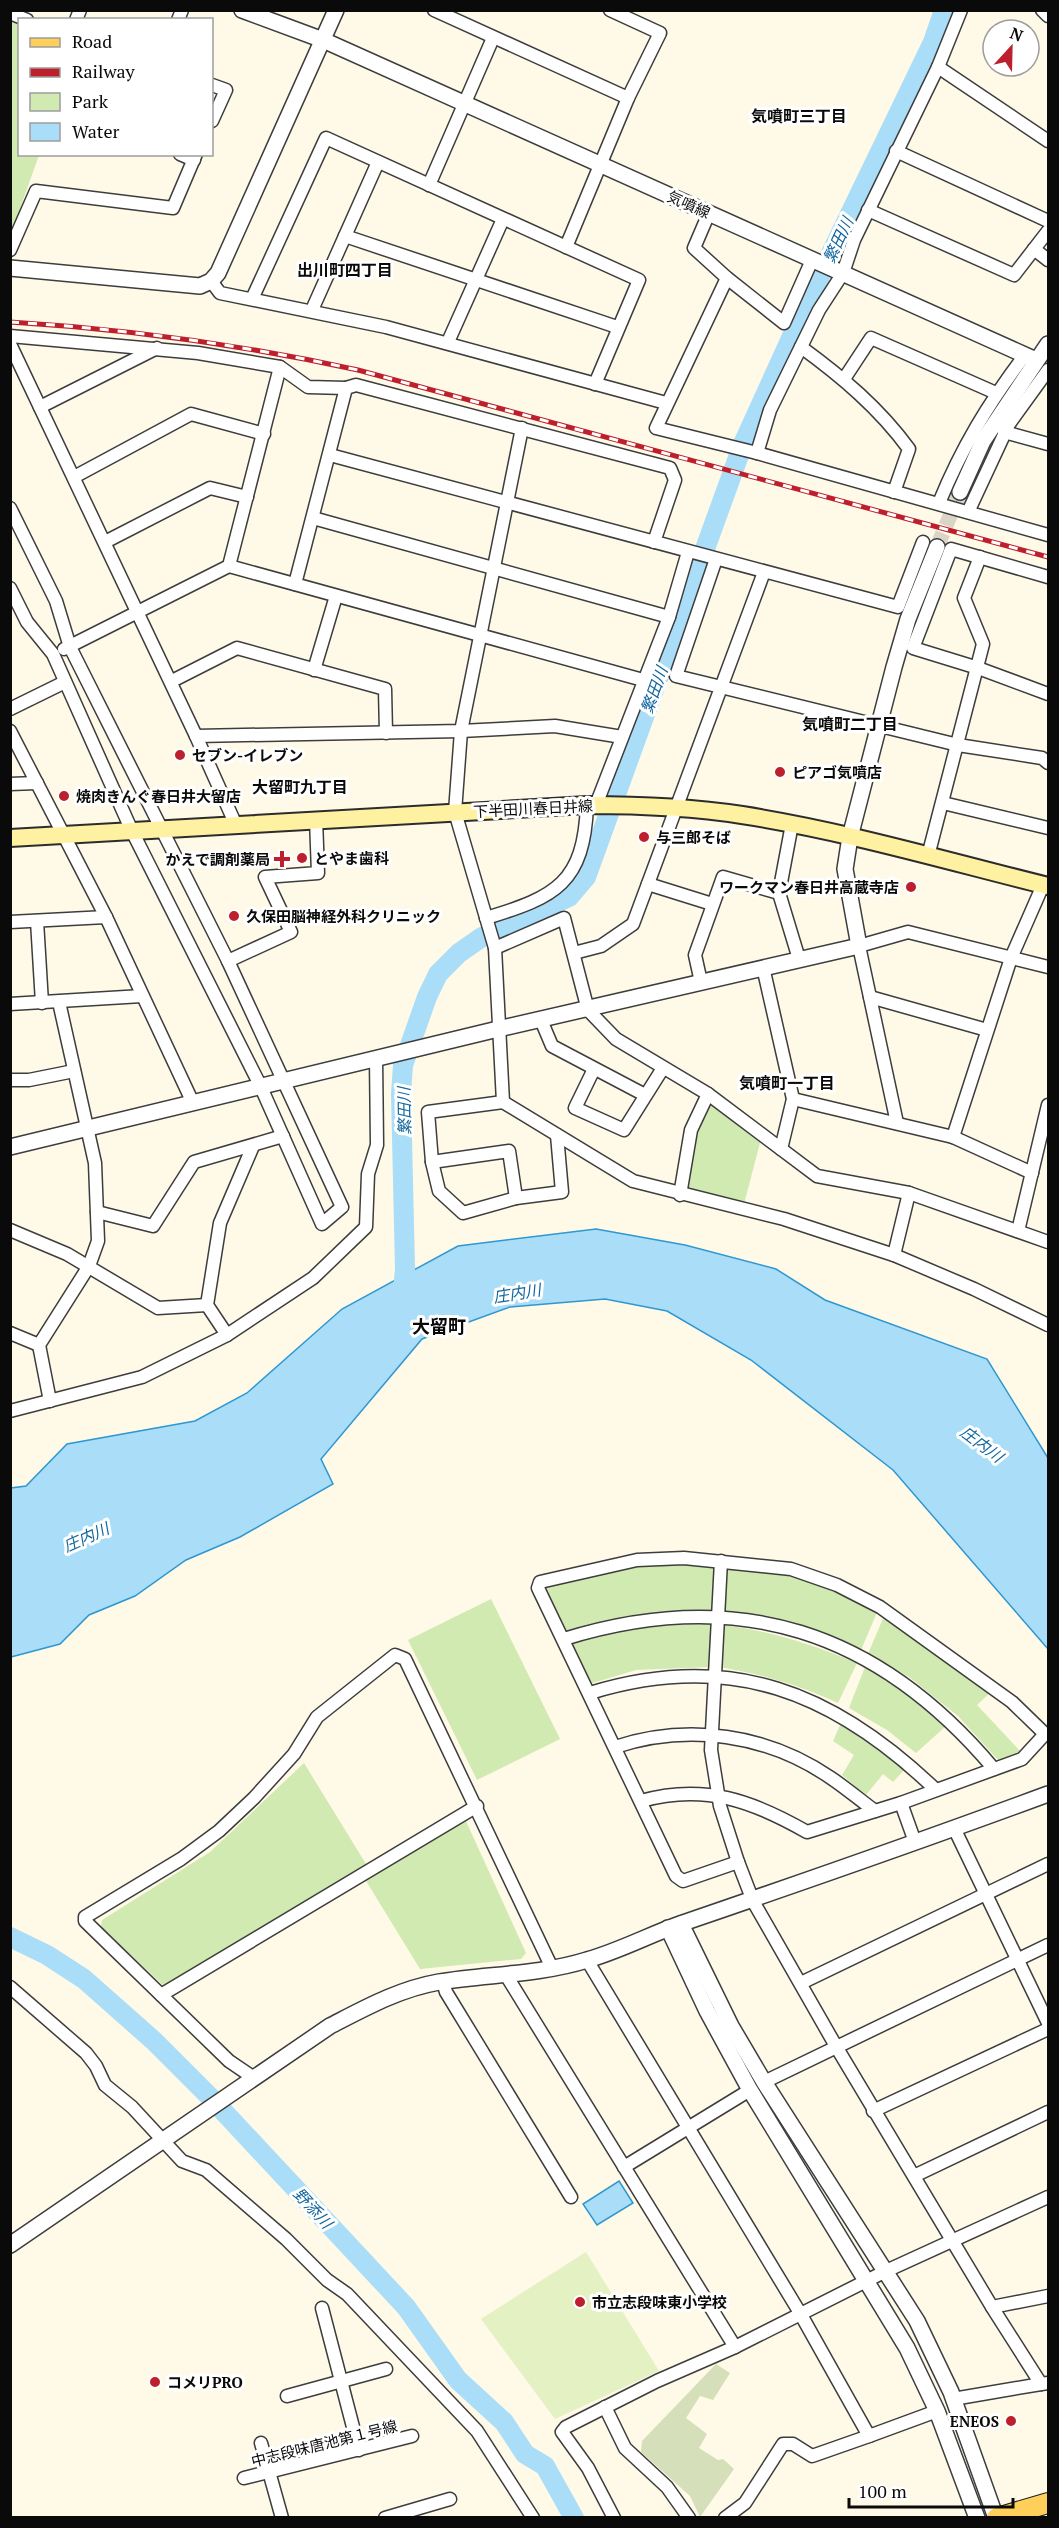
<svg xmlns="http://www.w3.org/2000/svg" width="1059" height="2528" viewBox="0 0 1059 2528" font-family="'PT Serif','Noto Sans JP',serif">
	<rect width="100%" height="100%" fill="#fff9e7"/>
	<g fill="#d1eab1">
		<path d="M 11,18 L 19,22 L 20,154 L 39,155 L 11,234 Z"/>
		<path d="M 711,1102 L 761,1139 L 744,1204 L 687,1191 L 684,1187 L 691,1136 L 706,1103 Z"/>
		<path d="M 670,1561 L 714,1566 L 713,1611 L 638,1614 L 565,1631 L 543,1587 L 584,1574 Z"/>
		<path d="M 728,1570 L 762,1570 L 812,1581 L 878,1610 L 861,1650 L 793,1624 L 725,1611 Z"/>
		<path d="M 491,1599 L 560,1739 L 477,1780 L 408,1640 Z"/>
		<path d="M 884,1616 L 992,1691 L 977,1705 L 1021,1752 L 999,1761 L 958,1716 L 909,1677 L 868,1654 Z"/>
		<path d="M 712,1624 L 709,1667 L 636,1670 L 589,1684 L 570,1644 C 621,1628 659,1625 712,1624 Z"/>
		<path d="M 723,1625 C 771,1631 812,1644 857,1663 L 838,1703 C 797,1684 764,1675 720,1667 Z"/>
		<path d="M 865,1667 L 912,1698 L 945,1727 L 916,1753 L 887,1730 L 849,1708 Z"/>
		<path d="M 841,1723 L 905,1769 L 893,1782 L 883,1774 L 866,1795 L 842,1775 L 854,1755 L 833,1741 Z"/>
		<path d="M 304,1763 L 366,1864 L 164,1986 L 101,1927 L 102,1920 L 210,1852 Z"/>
		<path d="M 465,1819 L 526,1953 L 521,1959 L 420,1969 L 363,1876 Z"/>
	</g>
	<path fill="#d5e0ba" d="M 716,2364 L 730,2373 L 713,2400 L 700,2396 L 686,2418 L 707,2434 L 699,2448 L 718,2460 L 723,2459 L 734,2469 L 700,2517 L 690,2496 L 641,2452 L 642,2441 Z"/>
	<path fill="#e3f1c3" d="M 586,2252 L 659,2371 L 555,2419 L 481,2319 Z"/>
	<g fill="#aadef8" stroke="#2f97d1" stroke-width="1.5">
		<path d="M 596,1229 L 685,1245 L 776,1269 L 825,1300 L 987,1359 L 1048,1458 L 1048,1649 L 893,1470 L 751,1360 L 667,1311 L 605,1299 L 510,1307 L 422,1339 L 321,1459 L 333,1484 L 240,1537 L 186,1560 L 135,1596 L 89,1615 L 60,1644 L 11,1657 L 11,1488 L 26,1486 L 67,1444 L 195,1421 L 247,1393 L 342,1309 L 458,1246 Z"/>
		<path d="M 619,2181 L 633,2203 L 597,2225 L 583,2204 Z"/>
	</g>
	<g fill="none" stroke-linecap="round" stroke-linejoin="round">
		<g stroke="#aadef8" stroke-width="20">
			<path d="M 402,1301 L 405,1269 L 401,1094 L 403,1065 L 427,997 L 438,974 L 459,953 L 482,937 L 569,897 L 586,877 L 743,444 L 808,301 L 933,42 L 944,10"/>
			<path d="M 10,1937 L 47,1955 L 84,1979 L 154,2041 L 210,2097 L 406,2307 L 458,2380 L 504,2422 L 525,2454 L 545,2466 L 574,2518"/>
		</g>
		<path stroke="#dad5c6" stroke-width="15" stroke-dasharray="15 8" stroke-linecap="butt" d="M 937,547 L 960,492"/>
		<g stroke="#3d3d3d" stroke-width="15">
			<g id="minor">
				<path d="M 434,10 L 628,98"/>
				<path d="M 1042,10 L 1048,16"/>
				<path d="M 10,13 L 27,20"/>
				<path d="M 76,20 L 80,10"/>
				<path d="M 178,20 L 182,10"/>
				<path d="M 938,67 L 1048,141"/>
				<path d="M 212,85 L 226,90 L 212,121"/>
				<path d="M 896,151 L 1048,221"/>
				<path d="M 180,154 L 194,160"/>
				<path d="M 429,185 L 493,38"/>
				<path d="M 868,210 L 1014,275 L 1048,231"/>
				<path d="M 709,213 L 694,248 L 727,278 L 784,323 L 812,260"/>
				<path d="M 345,236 L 617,327"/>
				<path d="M 566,247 L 628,98 L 660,33 L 610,10"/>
				<path d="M 1034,249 L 1048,260"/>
				<path d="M 10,250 L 36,191 L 173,208 L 196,154"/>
				<path d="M 727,278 L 656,428 L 757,453 L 1048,535"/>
				<path d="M 211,281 L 220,293 L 386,327 L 666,403"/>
				<path d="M 252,299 L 326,138 L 639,280 L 595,384"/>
				<path d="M 312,310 L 378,162"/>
				<path d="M 10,336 L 198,353 L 280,367 L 308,387 L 346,388"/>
				<path d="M 448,342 L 503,219"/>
				<path d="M 10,344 L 196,736 L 461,731 L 555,726 L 622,737"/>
				<path d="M 801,347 C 842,377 879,408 909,449 L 894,492"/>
				<path d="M 844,379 L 871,338 L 996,393"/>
				<path d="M 40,407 L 157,348"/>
				<path d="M 522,428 L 461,731 L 455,812 L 495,948 L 503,1102 L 633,1181 L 784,1219 L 894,1255 L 974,1289 L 1048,1325"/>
				<path d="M 1004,432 L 1048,444"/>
				<path d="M 757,453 L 770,410 L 819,310 L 843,273 L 854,240 L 938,67 L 961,10"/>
				<path d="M 330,455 L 898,607 L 923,542"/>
				<path d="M 74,477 L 191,414 L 264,434"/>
				<path d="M 939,503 C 962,447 988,404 1025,355"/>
				<path d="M 10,508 L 56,601 L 70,647 L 228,961 L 342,1207 L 322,1224 L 260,1085 L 131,829 L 53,654 L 27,622 L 10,588"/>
				<path d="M 969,510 L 1009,424 L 1048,370"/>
				<path d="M 313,518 L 669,617"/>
				<path d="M 105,542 L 210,488 L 247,497"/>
				<path d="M 716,559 L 676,676 L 958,745 L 1042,758 L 1048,763"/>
				<path d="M 229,566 L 280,367"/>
				<path d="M 1048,577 L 951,549 L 913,648 L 978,668 L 1048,694"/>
				<path d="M 295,584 L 346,388 L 356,385 L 670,468 L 675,480 L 654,542"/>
				<path d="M 64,649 L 229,566 L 643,680"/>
				<path d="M 314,670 L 336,596"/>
				<path d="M 172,681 L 237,648 L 385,689 L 386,733"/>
				<path d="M 10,709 L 65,682"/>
				<path d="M 10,731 L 106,917 L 193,1103"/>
				<path d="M 196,736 L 235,823"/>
				<path d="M 10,784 L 37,783"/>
				<path d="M 943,803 L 1048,828"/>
				<path d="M 596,805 L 669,617 L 688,552"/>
				<path d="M 792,824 L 779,893 L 799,959"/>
				<path d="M 928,856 L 983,644 L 964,598 L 980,557"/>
				<path d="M 648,884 L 712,904"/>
				<path d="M 486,918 C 556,897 584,883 587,805"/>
				<path d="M 37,921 L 42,1003"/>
				<path d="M 10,922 L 106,917"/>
				<path d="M 495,948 L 564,918 L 588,1010 L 616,1039 L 708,1094 L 817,1176 L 909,1193 L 1048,1242"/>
				<path d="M 574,953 L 601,946 L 633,924 L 764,572"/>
				<path d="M 228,961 L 291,932 L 265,877 L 318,873 L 316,819"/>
				<path d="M 763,967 L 793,1099 L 781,1149"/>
				<path d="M 701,982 L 695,955 L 723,877 L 779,893"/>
				<path d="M 870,997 L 987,1030"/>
				<path d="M 10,1004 L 142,996"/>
				<path d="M 541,1020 L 552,1046 L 645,1095"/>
				<path d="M 594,1069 L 575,1108 L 624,1130 L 663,1068"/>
				<path d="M 10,1080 L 29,1080 L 74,1071"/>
				<path d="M 793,1099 L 953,1137 L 1032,1173"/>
				<path d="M 503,1102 L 428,1112 L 432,1162 L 439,1191 L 463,1213 L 516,1198 L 562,1192 L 557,1135"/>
				<path d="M 897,1123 L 859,946 L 908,932 L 1048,967"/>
				<path d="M 953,1137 L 1011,958 L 1043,885"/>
				<path d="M 432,1162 L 509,1151 L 516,1198"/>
				<path d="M 680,1195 L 691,1130 L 708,1094"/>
				<path d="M 97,1212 L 153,1226 L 194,1162 L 283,1136"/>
				<path d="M 10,1230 L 67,1254 L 158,1308 L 207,1305"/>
				<path d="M 1018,1231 L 1048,1105"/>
				<path d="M 894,1255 L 909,1193"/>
				<path d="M 10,1333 L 39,1345"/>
				<path d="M 227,1335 L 207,1305 L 220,1223 L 253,1146"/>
				<path d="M 50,1401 L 39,1345 L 89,1266 L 98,1241 L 95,1163 L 59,1002"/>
				<path d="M 10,1411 L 142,1377 L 227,1335 L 313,1278 L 366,1227 L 368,1174 L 377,1145 L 376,1058"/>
				<path d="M 721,1561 L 711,1750 L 720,1806 L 738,1862 L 753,1901 L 837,2048 L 992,2307 L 1048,2296"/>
				<path d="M 564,1639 C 738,1585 878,1631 994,1769"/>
				<path d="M 590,1693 C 730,1650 834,1692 936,1790"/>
				<path d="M 615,1747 C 688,1723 767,1734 831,1778 C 846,1788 860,1800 875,1811"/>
				<path d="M 641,1801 C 704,1783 753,1801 807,1832 L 901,1803 L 1022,1759 L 1045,1734 L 1012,1702 L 880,1607 L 837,1585 L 791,1569 L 684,1558 L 637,1560 L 540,1582 L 538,1588 L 676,1876 L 683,1881 L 738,1862"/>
				<path d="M 901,1803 L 915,1842"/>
				<path d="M 954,1828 L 1048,2023"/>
				<path d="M 587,1960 L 800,2313 L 869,2436 L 937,2411"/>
				<path d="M 506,1975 L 735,2347"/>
				<path d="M 443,1982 L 446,1992 L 571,2197"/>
				<path d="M 801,1983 L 1048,1864"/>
				<path d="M 10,1987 L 86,2053 L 96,2066 L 105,2085 L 132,2107 L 182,2161 L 206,2170 L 286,2239 L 327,2280 L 347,2294 L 477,2431 L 533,2518"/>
				<path d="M 161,1995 L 477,1806"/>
				<path d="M 254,2078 L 229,2061 L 85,1921 L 85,1917 L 181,1859 L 219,1831 L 254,1798 L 294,1754 L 317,1717 L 395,1655 L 405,1659 L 552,1968"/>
				<path d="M 764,2082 L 1048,1945"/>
				<path d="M 873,2111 L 1048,2029"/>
				<path d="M 624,2167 L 750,2090"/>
				<path d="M 914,2176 L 1048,2112"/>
				<path d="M 992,2307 L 1041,2384 L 1048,2383"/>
				<path d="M 322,2308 L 359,2450"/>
				<path d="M 287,2396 L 386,2369"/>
				<path d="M 953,2399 L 1041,2384"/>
				<path d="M 605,2407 L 625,2448 L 667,2487 L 689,2518"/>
				<path d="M 261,2443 L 282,2518"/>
				<path d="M 244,2478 L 412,2436"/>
				<path d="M 385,2518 L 450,2499"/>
				<path d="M 614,2518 L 588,2468 L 562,2432 L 566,2427 L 657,2381 L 735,2347 L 886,2271 L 1048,2197"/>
				<path d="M 725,2518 L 745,2503 L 783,2444 L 793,2444 L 812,2456 L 869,2436"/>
			</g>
		</g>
		<g stroke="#3d3d3d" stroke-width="18">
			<g id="tertiary">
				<path d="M 242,10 L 323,40 L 1036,360"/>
				<path d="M 10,268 L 200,286 L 211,281 L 218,273 L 336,10"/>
				<path d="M 960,492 L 983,441 L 1048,344"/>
				<path d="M 10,1147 L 498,1029 L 859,946 L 845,869 L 850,837 L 894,667 L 908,619 L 937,547"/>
				<path d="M 681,1924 L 731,2026 L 764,2082 L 917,2321 L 951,2392 L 996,2518"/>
				<path d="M 668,1928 L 707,2011 L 750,2090 L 907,2348 L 937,2411 L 977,2518"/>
				<path d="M 10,2245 L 330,2026 C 365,2008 399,1989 439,1982 C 488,1974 539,1975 587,1960 C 619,1951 649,1935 680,1924 C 803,1882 926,1839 1048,1794"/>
			</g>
		</g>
		<g stroke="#2c2c2c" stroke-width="20">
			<path id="secondary" d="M 10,838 L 587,805 C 639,805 691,807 742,815 C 845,831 947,861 1048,886"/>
		</g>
		<g stroke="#1b1b1b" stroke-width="22">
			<path id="primary" d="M 997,2518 L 1048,2503"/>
		</g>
		<use href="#minor" stroke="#fff" stroke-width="12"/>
		<use href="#tertiary" stroke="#fff" stroke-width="15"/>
		<use href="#secondary" stroke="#fff1a2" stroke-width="16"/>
		<use href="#primary" stroke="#fecf59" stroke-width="20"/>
		<g stroke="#be1f2d" stroke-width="5">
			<path id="rail" d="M 10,322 C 128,329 243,345 358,370 L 1048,557"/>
		</g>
		<use href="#rail" stroke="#fff" stroke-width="3" stroke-dasharray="9" stroke-linecap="butt"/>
	</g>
	<g fill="#be1f2d" stroke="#fff" stroke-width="2">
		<circle cx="180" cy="755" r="6"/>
		<circle cx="780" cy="772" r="6"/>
		<circle cx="64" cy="796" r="6"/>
		<circle cx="644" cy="837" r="6"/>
		<circle cx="302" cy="858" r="6"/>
		<path d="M279 850h6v6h6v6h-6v6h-6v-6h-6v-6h6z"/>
		<circle cx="911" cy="887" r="6"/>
		<circle cx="234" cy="916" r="6"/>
		<circle cx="580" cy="2302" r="6"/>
		<circle cx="155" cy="2382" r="6"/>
		<circle cx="1011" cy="2421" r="6"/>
	</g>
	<g text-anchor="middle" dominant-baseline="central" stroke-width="6" stroke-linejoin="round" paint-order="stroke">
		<g font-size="15" fill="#0a0a0a" stroke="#fff">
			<text transform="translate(689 204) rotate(24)">気噴線</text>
			<text transform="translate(533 808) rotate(-3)">下半田川春日井線</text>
			<text transform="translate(324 2443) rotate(-14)">中志段味唐池第１号線</text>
		</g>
		<g font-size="15" font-weight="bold" fill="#0a0a0a" stroke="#fff" text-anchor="start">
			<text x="192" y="755">セブン-イレブン</text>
			<text x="792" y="772">ピアゴ気噴店</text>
			<text x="76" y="796">焼肉きんぐ春日井大留店</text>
			<text x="656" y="837">与三郎そば</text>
			<text x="314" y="858">とやま歯科</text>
			<text x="270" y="859" text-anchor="end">かえで調剤薬局</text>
			<text x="899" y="887" text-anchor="end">ワークマン春日井高蔵寺店</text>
			<text x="246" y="916">久保田脳神経外科クリニック</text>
			<text x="592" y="2302">市立志段味東小学校</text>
			<text x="167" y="2382">コメリPRO</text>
			<text x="999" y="2421" text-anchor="end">ENEOS</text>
		</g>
		<g font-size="16" font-weight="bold" fill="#0a0a0a" stroke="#fff">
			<text x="799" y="116">気噴町三丁目</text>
			<text x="345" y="270">出川町四丁目</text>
			<text x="850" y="724">気噴町二丁目</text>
			<text x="300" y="787">大留町九丁目</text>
			<text x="787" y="1083">気噴町一丁目</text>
		</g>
		<g font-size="16" font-style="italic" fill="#11669e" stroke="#fff">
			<text transform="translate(838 240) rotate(-65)">繁田川</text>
			<text transform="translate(654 690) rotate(-70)">繁田川</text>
			<text transform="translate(404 1111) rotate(-91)">繁田川</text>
			<text transform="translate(517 1293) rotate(-9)">庄内川</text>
			<text transform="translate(982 1444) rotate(37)">庄内川</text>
			<text transform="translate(86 1537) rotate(-24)">庄内川</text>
			<text transform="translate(313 2208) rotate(47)">野添川</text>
		</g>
		<g font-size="18" font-weight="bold" fill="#0a0a0a" stroke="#fff">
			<text x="439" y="1326">大留町</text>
		</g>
	</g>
	<rect width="1059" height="2528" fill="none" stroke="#0a0a0a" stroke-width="24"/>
	<rect x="18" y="18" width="195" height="138" fill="#ffffff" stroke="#9d9d9d" stroke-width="1.5"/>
	<rect x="30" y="38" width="30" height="9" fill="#fecf59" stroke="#9d9d9d" stroke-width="1.5"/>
	<text x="72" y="48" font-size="18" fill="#0a0a0a">Road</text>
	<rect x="30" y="68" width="30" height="9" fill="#be1f2d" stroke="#9d9d9d" stroke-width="1.5"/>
	<text x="72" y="78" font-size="18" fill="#0a0a0a">Railway</text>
	<rect x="30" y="93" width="30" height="18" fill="#d1eab1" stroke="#9d9d9d" stroke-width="1.5"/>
	<text x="72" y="108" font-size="18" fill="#0a0a0a">Park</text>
	<rect x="30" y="123" width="30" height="18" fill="#aadef8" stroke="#9d9d9d" stroke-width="1.5"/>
	<text x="72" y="138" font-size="18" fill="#0a0a0a">Water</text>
	<g transform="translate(1011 48) rotate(22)"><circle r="28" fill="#ffffff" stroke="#9d9d9d" stroke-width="1.5"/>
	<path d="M0-4.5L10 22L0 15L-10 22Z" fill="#be1f2d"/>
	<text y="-9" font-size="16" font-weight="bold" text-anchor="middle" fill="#0a0a0a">N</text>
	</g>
	<path d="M849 2498v9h164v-9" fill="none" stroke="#0a0a0a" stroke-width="3"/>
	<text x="858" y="2498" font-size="18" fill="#0a0a0a" stroke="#ffffff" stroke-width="4.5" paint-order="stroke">100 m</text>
</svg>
